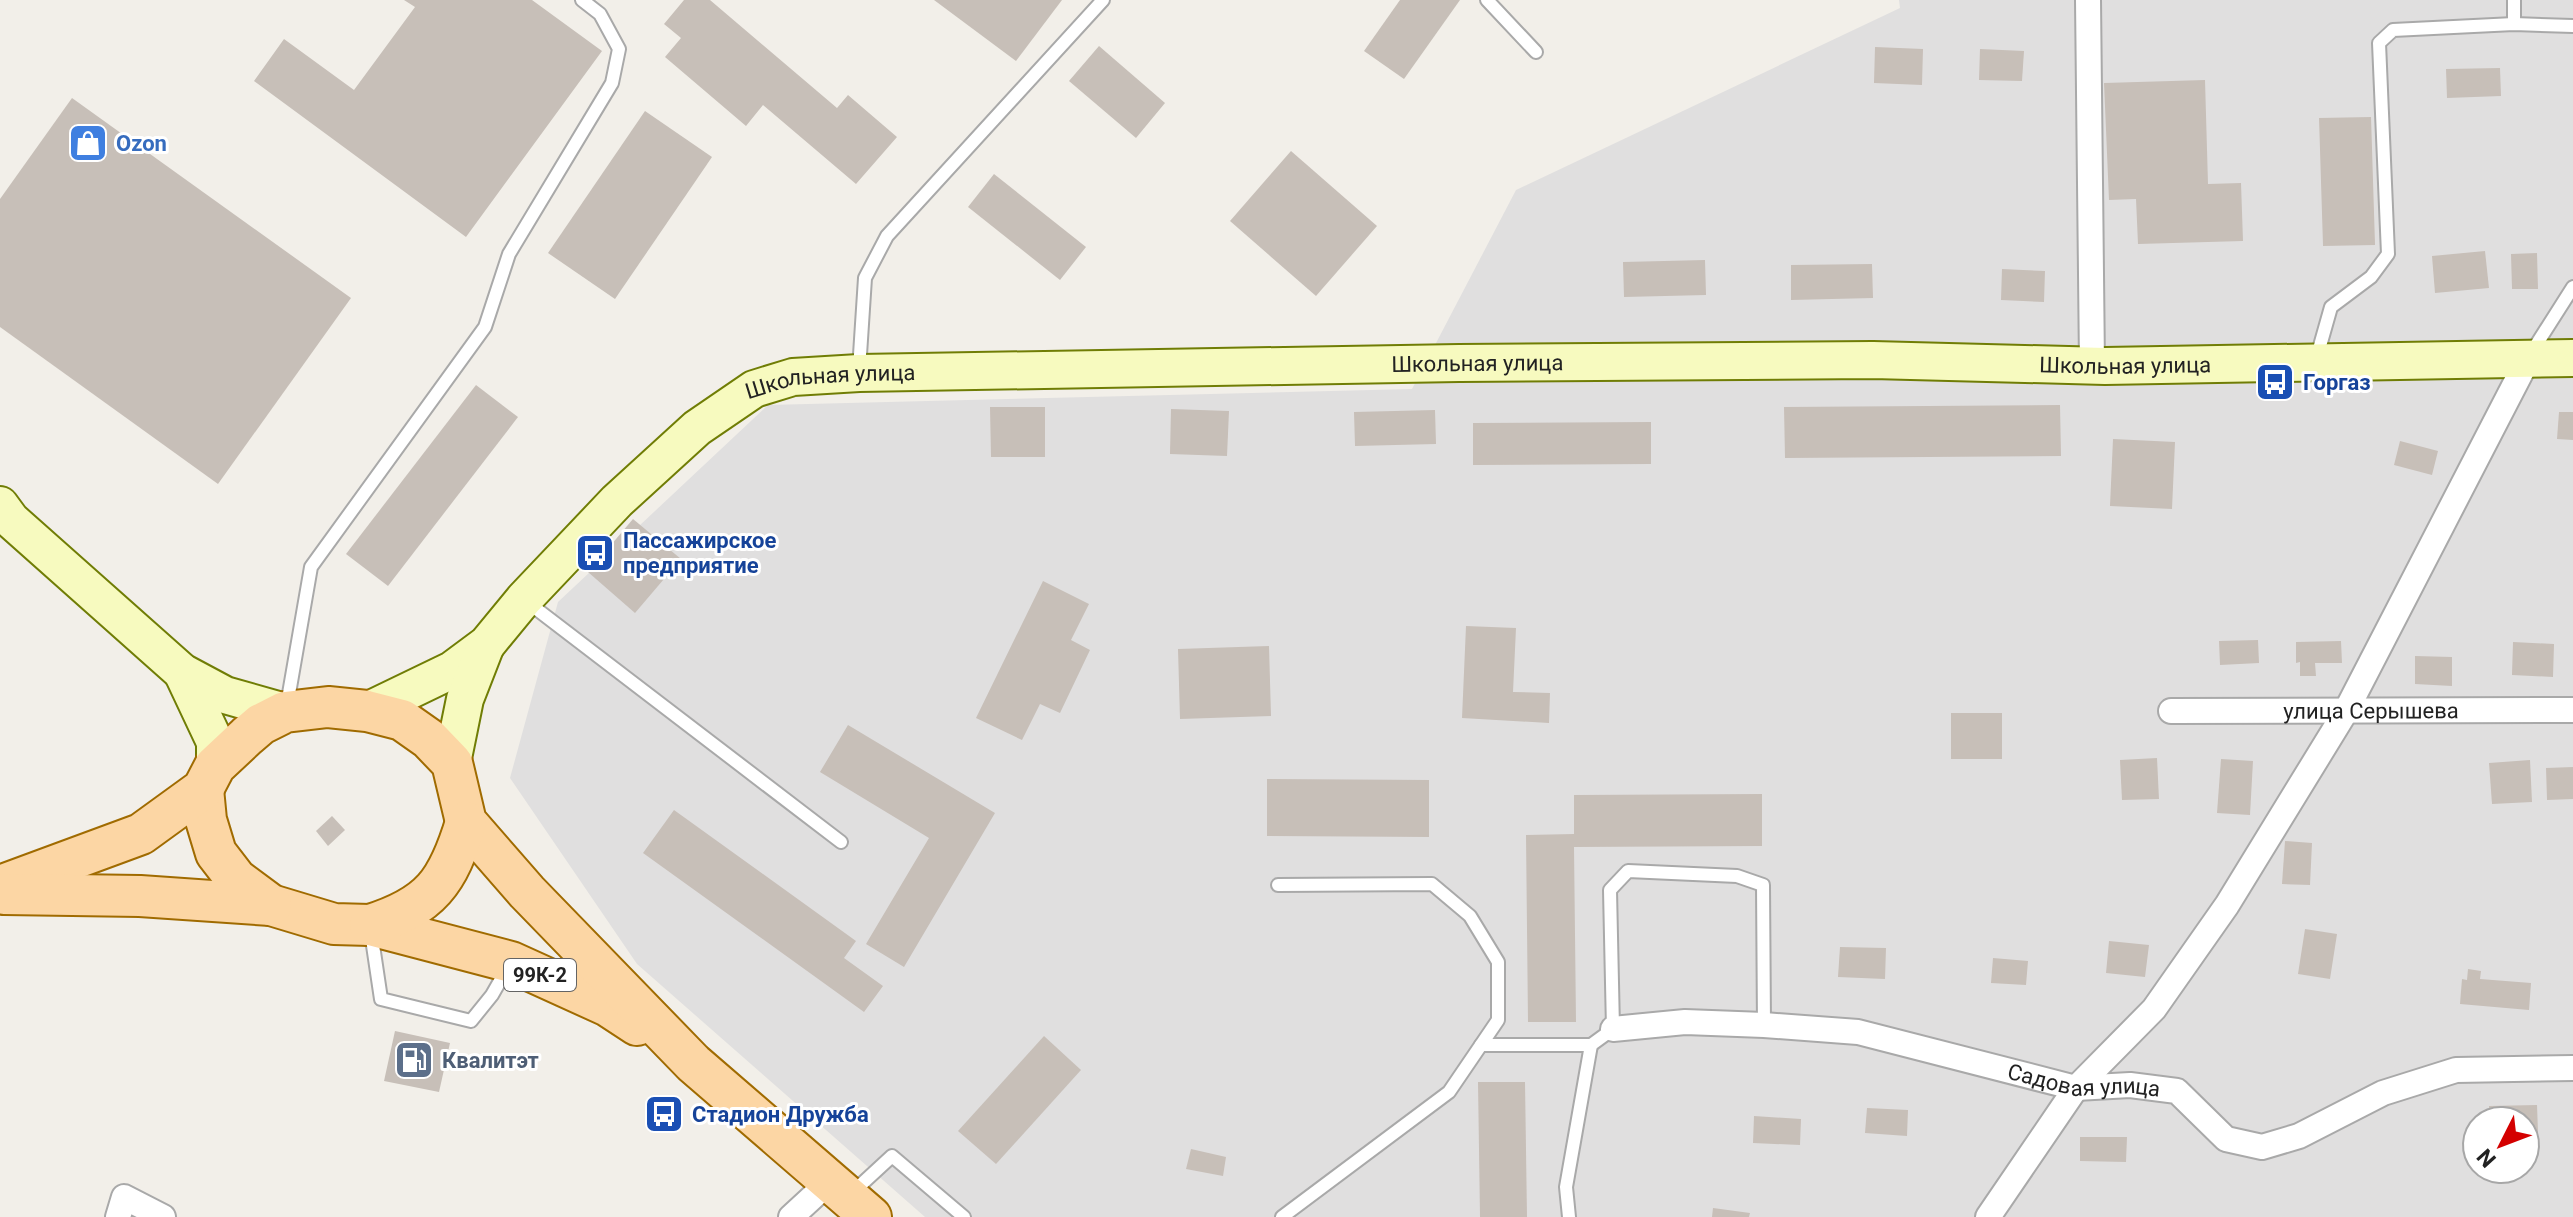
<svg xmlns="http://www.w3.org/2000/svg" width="2573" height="1217" viewBox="0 0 2573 1217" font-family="Roboto,sans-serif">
	<rect width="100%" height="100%" fill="#f2efe9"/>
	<path fill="#e0dfdf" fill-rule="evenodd" d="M 1899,0 L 2573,0 L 2573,1217 L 925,1217 L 637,964 L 510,778 L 558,602 L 768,405 L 1412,389 L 1516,190 L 1900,8 ZM 2477,1121 L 2525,1121 L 2525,1169 L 2477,1169 Z"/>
	<g fill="#c7bfb8">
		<path d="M 404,0 L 532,0 L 602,51 L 466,237 L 254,81 L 284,39 L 354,90 L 415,7 Z"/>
		<path d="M 684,0 L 710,0 L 837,108 L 848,95 L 897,137 L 856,184 L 763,105 L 746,126 L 665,57 L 681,38 L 664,24 Z"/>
		<path d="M 934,0 L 1062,0 L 1016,61 Z"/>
		<path d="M 1400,0 L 1460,0 L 1404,79 L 1364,51 Z"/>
		<path d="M 1099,46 L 1165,103 L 1136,138 L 1069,81 Z"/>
		<path d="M 1875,47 L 1923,49 L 1922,85 L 1874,83 Z"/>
		<path d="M 1980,49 L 2024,51 L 2022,81 L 1979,80 Z"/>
		<path d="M 2500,68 L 2501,96 L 2447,98 L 2446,69 Z"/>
		<path d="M 2205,80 L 2208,184 L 2241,183 L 2243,241 L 2138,244 L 2136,199 L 2109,200 L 2104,83 Z"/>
		<path d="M 72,98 L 351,298 L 218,484 L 0,327 L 0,199 Z"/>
		<path d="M 645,111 L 712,157 L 615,299 L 548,253 Z"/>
		<path d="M 2371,117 L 2375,245 L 2323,246 L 2319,118 Z"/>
		<path d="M 1291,151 L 1377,226 L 1316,296 L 1230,221 Z"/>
		<path d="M 994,174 L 1086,247 L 1060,280 L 968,207 Z"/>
		<path d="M 2485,251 L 2489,288 L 2435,293 L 2432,256 Z"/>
		<path d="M 2537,253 L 2538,289 L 2512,289 L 2511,254 Z"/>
		<path d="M 1705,260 L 1706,295 L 1624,297 L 1623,262 Z"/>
		<path d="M 1872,264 L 1873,298 L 1791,300 L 1791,265 Z"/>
		<path d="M 2002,269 L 2045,271 L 2044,302 L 2001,300 Z"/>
		<path d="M 476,385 L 518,417 L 388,586 L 346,554 Z"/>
		<path d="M 2060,405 L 2061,456 L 1785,458 L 1784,407 Z"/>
		<path d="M 990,407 L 1045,407 L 1045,457 L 991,457 Z"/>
		<path d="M 1171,409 L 1229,411 L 1227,456 L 1170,454 Z"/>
		<path d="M 1435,410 L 1436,444 L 1355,446 L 1354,412 Z"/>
		<path d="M 2559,412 L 2573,412 L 2573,440 L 2557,439 Z"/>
		<path d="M 1651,422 L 1651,464 L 1473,465 L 1473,423 Z"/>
		<path d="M 2113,439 L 2175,442 L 2172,509 L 2110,506 Z"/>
		<path d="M 2400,441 L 2438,451 L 2432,475 L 2394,465 Z"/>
		<path d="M 633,519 L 681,559 L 635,613 L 588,572 Z"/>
		<path d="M 1043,581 L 1089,604 L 1071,640 L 1090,650 L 1060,713 L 1040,704 L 1022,740 L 976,718 Z"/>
		<path d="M 1466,626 L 1516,628 L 1513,692 L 1550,693 L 1549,723 L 1462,718 Z"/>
		<path d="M 2258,640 L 2259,663 L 2220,665 L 2219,641 Z"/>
		<path d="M 2341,641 L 2342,663 L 2315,663 L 2316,676 L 2300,676 L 2300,662 L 2296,663 L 2296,642 Z"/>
		<path d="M 2513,642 L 2554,644 L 2553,677 L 2512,675 Z"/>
		<path d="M 1269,646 L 1271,716 L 1180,719 L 1178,649 Z"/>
		<path d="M 2415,656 L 2452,657 L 2452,686 L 2415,684 Z"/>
		<rect x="1951" y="713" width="51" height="46"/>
		<path d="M 848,725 L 995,813 L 904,967 L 866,944 L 929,838 L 820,772 Z"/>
		<path d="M 2157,758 L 2159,799 L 2122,800 L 2120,760 Z"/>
		<path d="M 2221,759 L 2253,761 L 2250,815 L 2217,813 Z"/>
		<path d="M 2530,760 L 2532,802 L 2492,804 L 2489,763 Z"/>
		<path d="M 2573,767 L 2573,799 L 2547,800 L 2546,768 Z"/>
		<path d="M 1267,779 L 1429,780 L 1429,837 L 1267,836 Z"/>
		<path d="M 1762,794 L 1762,846 L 1574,847 L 1576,1022 L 1528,1022 L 1526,835 L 1574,834 L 1574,795 Z"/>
		<path d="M 674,810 L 856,941 L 844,958 L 883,986 L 864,1012 L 643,853 Z"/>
		<path d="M 332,816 L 345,830 L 328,846 L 316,831 Z"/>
		<path d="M 2285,841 L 2312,843 L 2310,885 L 2282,884 Z"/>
		<path d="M 2305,929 L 2337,934 L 2330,979 L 2298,974 Z"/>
		<path d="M 2109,941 L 2149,945 L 2145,977 L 2106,973 Z"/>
		<path d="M 1840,947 L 1886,948 L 1885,979 L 1838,977 Z"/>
		<path d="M 1993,958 L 2028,961 L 2026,985 L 1991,983 Z"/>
		<path d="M 2468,969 L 2481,971 L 2480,979 L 2531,983 L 2529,1010 L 2460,1004 L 2462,979 L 2467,980 Z"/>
		<path d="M 395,1031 L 450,1043 L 439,1092 L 384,1081 Z"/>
		<path d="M 1044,1036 L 1081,1070 L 996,1164 L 958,1131 Z"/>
		<path d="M 1478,1082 L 1525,1082 L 1527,1217 L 1480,1217 Z"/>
		<path d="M 2537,1105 L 2538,1132 L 2525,1132 L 2525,1121 L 2489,1121 L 2489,1106 Z"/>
		<path d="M 1867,1108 L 1908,1110 L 1907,1136 L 1865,1133 Z"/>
		<path d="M 1754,1116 L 1801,1119 L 1800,1145 L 1753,1143 Z"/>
		<path d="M 2080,1137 L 2127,1137 L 2126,1162 L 2080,1161 Z"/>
		<path d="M 1191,1149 L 1226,1157 L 1223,1176 L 1186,1169 Z"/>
		<path d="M 1713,1208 L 1750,1213 L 1749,1217 L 1712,1217 Z"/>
	</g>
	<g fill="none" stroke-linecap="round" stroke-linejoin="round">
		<g stroke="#a9a9a9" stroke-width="16">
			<g id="lane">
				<path d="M 1487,0 L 1536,52"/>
				<path d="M 2514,0 L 2514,24"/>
				<path d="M 2531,353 L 2573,287"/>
				<path d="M 2316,360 L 2331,307 L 2371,277 L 2388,254 L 2379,43 L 2393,30 L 2514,24 L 2573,26"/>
				<path d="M 859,370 L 865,278 L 887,236 L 1103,0"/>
				<path d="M 526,601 L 841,842"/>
				<path d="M 287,705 L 311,567 L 485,327 L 509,254 L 612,83 L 619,49 L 600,14 L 582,0"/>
				<path d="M 1278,885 L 1432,884 L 1470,916 L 1498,962 L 1498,1020 L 1449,1092 L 1282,1217"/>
				<path d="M 371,932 L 381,999 L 471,1021 L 492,995 L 508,967"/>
				<path d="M 1481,1045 L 1591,1045 L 1613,1029 L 1610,890 L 1628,871 L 1737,876 L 1763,885 L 1764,1025"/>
				<path d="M 853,1192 L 892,1156 L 964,1217"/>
				<path d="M 1569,1217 L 1566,1187 L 1591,1045"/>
			</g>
		</g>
		<g stroke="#a9a9a9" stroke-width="28">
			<g id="street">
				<path d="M 2088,0 L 2092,365"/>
				<path id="s1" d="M 2171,711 L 2573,710"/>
				<path id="s2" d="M 1613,1029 L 1685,1022 L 1764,1025 L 1858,1032 L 2076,1088 L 2130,1085 L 2177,1091 L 2226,1139 L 2262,1147 L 2299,1136 L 2383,1093 L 2456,1070 L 2573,1068"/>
				<path d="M 118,1217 L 124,1197 L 163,1217"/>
				<path d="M 791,1217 L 829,1182"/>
				<path d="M 1988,1217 L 2076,1088 L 2154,1009 L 2227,905 L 2346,711 L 2528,359"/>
			</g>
		</g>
		<g stroke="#707d05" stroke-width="40">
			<g id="secondary">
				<path d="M 0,505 L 11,520 L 182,672 L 225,695 L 285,712"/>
				<path d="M 182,672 L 215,742 L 215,766"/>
				<path id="s3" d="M 367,711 L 452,670 L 487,644 L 524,599 L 617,501 L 697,428 L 754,389 L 793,377 L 859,373 L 1459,363 L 1873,360 L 2105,366 L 2573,358"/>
				<path d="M 452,763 L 465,699 L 486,645"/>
			</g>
		</g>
		<g stroke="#a06b00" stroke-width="44">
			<g id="primary">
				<path d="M 203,789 L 206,820 L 216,853 L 236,879 L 271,905 L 334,924 L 370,925 L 511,962 L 608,1006 L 637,1025"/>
				<path d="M 0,886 L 141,834 L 203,789 L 215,766 L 247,736 L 261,724 L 285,712 L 328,707 L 367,711 L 402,720 L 429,739 L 452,763 L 466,822 L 527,892 L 693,1063 L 871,1217"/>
				<path d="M 4,894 L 140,896 L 271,905"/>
				<path d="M 370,925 C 431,906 448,882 466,822"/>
			</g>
		</g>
		<use href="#lane" stroke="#fff" stroke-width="12"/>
		<use href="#street" stroke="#fff" stroke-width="24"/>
		<use href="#secondary" stroke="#f7fabf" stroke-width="36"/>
		<use href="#primary" stroke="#fcd6a4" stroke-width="40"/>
	</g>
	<defs>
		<g id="shop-square" transform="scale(2)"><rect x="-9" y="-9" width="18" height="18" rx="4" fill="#3f7fe0" stroke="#fff"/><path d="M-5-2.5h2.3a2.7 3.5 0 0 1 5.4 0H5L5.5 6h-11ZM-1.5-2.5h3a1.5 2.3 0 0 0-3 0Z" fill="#fff"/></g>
		<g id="bus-square" transform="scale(2)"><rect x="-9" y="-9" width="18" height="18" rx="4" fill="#1a4fb4" stroke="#fff"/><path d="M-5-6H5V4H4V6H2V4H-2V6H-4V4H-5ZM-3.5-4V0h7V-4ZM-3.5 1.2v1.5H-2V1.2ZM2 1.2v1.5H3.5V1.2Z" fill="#fff"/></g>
		<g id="fuel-square" transform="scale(2)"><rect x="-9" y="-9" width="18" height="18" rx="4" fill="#5c6f8a" stroke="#fff"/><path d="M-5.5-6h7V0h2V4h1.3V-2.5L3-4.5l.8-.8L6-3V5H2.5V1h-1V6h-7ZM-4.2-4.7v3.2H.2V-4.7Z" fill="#fff"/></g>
	</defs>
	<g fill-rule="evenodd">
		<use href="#shop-square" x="88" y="143"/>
		<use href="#bus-square" x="2275" y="382"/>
		<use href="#bus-square" x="595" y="553"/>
		<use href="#fuel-square" x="414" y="1060"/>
		<use href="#bus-square" x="664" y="1114"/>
	</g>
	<g text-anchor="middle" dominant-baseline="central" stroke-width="6" stroke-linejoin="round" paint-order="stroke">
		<rect fill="#fff" stroke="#646464" stroke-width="2" x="504" y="959" width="72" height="32" rx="6"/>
		<g font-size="20" font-weight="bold" fill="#222">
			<text x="540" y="975">99К-2</text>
		</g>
		<g font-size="22" font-weight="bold" fill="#366cbe" stroke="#fff" text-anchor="start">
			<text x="116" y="143">Ozon</text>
		</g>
		<g font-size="22" fill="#222" stroke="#fff">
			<text stroke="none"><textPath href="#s3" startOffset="1234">Школьная улица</textPath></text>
			<text stroke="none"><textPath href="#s3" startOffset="1882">Школьная улица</textPath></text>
			<text stroke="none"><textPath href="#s3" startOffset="586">Школьная улица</textPath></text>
			<text stroke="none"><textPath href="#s1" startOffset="200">улица Серышева</textPath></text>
			<text stroke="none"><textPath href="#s2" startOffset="478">Садовая улица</textPath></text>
		</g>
		<g font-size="22" font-weight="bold" fill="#164399" stroke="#fff" text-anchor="start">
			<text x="2303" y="382">Горгаз</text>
			<text x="623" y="540">Пассажирское<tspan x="623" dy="25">предприятие</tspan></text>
			<text x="692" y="1114">Стадион Дружба</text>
		</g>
		<g font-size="22" font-weight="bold" fill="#4e5e75" stroke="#fff" text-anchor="start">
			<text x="442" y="1060">Квалитэт</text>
		</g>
	</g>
	<g transform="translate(2501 1145) rotate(228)"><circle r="38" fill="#ffffff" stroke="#a7a7a7" stroke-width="2"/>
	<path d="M0-6L14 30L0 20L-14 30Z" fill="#d40000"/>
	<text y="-12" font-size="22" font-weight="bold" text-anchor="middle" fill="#222222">N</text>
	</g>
</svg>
